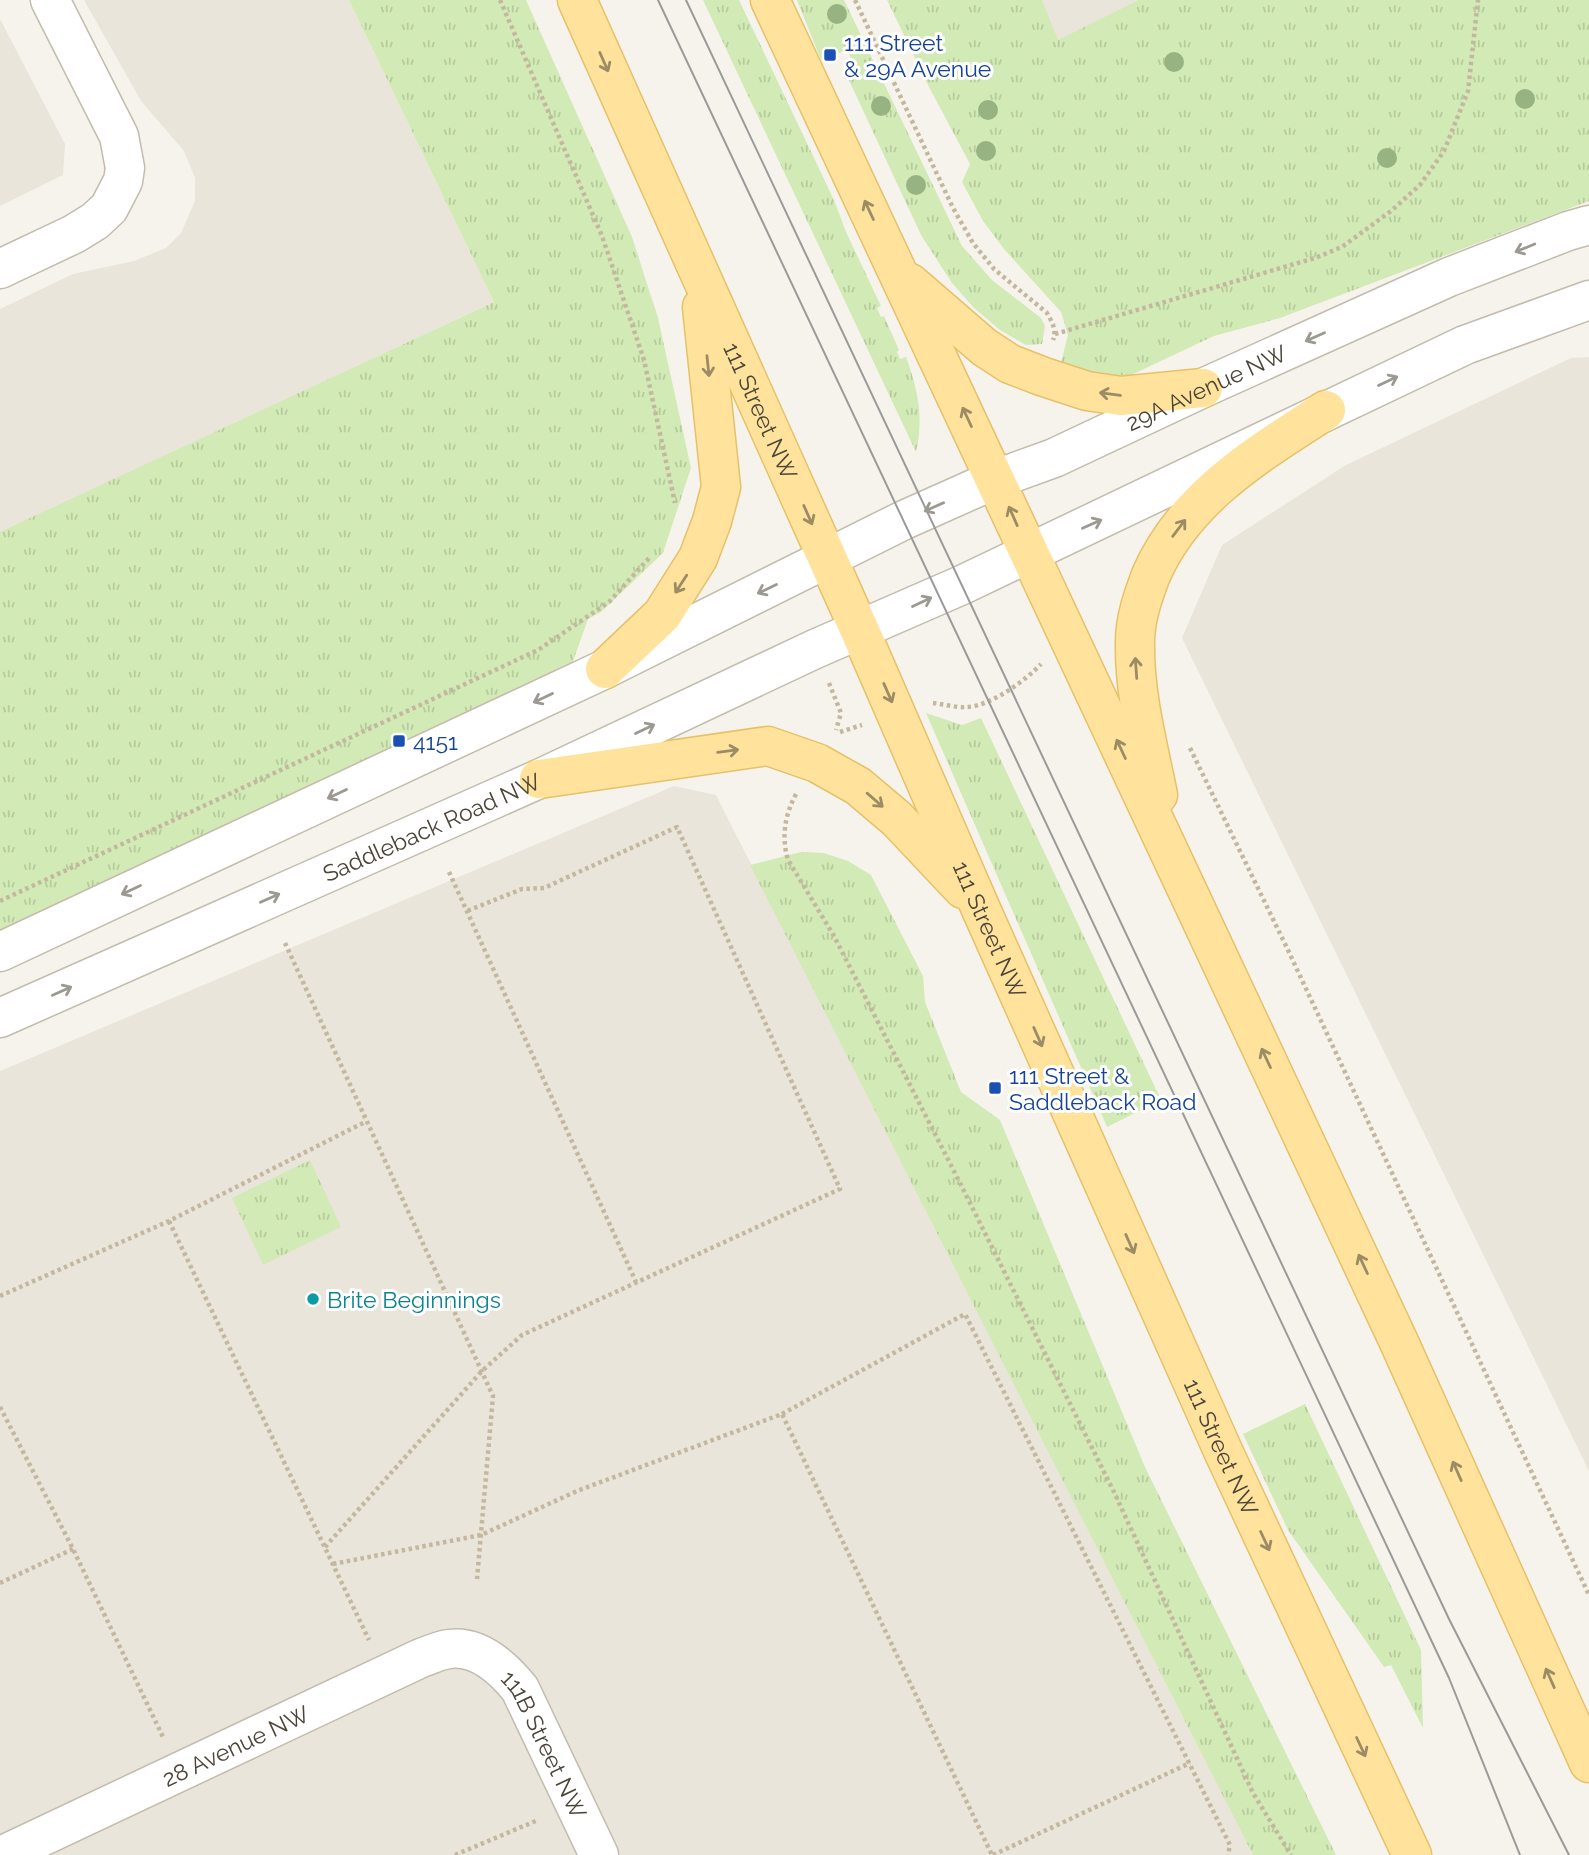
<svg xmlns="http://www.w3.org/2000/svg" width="1589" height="1855" viewBox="0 0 1589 1855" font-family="Raleway,sans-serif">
	<defs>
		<pattern id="grass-tufts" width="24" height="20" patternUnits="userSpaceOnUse" patternTransform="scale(1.75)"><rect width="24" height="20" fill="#d2eab5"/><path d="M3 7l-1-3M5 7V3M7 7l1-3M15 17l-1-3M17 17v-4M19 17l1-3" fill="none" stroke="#b6ca9c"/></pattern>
	</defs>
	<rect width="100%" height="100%" fill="#f6f3ec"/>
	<g fill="#eae5da">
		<path d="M 84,0 L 349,0 L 494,302 L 0,533 L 0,309 L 73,274 L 134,261 L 166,248 L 181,233 L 195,201 L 195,178 L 184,151 L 141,101 Z"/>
		<path d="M 1031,0 L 1141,0 L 1048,45 Z"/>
		<path d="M 0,19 L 65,144 L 63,175 L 0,206 Z"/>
		<path d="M 1589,357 L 1589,1471 L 1182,638 L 1222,545 L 1346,465 L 1571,358 Z"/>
		<path d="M 674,786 L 716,795 L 1253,1855 L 0,1855 L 0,1071 Z"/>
	</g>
	<g fill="url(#grass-tufts)">
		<path d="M 349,0 L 526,0 L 632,237 L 658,318 L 691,468 L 663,553 L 601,612 L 588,619 L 572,664 L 0,932 L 0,532 L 494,302 Z"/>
		<path d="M 703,0 L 739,0 L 834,200 L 846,232 L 881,306 L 877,308 L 881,317 L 884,316 L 899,350 L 897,352 L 900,359 L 906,357 C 918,390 924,417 916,452 Z"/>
		<path d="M 797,0 L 844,0 L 962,246 L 992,280 L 1041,318 L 1045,326 L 1042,344 L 1026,345 L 1000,330 L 973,307 L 952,283 L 921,235 L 847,76 L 857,71 L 847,50 L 821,60 Z"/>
		<path d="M 887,0 L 1042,0 L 1058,40 L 1139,0 L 1589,0 L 1589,201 L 1280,318 L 1214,336 L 1131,375 L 1098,375 L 1061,363 L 1068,335 L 1061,312 L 1004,249 L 983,221 L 962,182 L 970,164 L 929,87 Z"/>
		<path d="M 926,713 L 962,725 L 981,718 L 1161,1100 L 1107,1127 Z"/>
		<path d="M 801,852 L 824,853 L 848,861 L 871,875 L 923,976 L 925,1002 L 961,1092 L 1000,1120 L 1145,1467 L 1336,1855 L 1253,1855 L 750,865 Z"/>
		<path d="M 310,1160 L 341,1227 L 263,1265 L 232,1198 Z"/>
		<path d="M 1305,1404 L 1421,1650 L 1423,1728 L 1391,1665 L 1384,1667 L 1288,1530 L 1243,1434 Z"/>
	</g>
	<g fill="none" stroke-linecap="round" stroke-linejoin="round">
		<g stroke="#c2bbae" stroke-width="41">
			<g id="minor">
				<path d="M 0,269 L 74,234 L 95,221 L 109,208 L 123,181 L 125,168 L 119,136 L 50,0"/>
				<path id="s1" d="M 0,952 L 605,669 L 904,520 L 996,479 L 1054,458 L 1203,388 L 1449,277 L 1568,231 L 1589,225"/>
				<path id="s2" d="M 0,1018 L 539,779 L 815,649 L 962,585 L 1465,345 L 1589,300"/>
				<path id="s3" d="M 3,1855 L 421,1658 C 430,1655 440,1650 449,1649 C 479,1645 503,1668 520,1689 L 599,1855"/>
			</g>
		</g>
		<g stroke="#e6c16a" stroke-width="41">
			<g id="major">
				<path id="s4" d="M 577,0 L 860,631 L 980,907 L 1224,1453 L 1412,1855"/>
				<path d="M 770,0 L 1398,1340 L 1589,1763"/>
				<path d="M 910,283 L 984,347 L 1010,364 L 1044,377 L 1087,391 L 1121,396 L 1203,388"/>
				<path d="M 605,669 L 662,615 L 698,558 L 712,521 L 721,487 L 702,307"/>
				<path d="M 539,779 L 768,746 L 817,763 L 858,786 L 897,819 L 963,889"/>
				<path d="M 1158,795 C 1148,745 1134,694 1135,642 C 1135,619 1143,596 1151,575 C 1185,497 1258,454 1326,410"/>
			</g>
		</g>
		<g stroke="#c4b79f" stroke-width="4.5" stroke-dasharray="3.5 3.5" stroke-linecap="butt">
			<path d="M 500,0 L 602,236 L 644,360 L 675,503"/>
			<path d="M 855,0 L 953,208 L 973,243 L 994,269 L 1047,313 C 1052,322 1057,330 1053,340"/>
			<path d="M 1055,334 L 1315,258 L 1342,247 L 1391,211 L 1420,185 L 1444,151 L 1468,91 L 1478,0"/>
			<path d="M 829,683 L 841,713 L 836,730"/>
			<path d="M 933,703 C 944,704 956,708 966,707 C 989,707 1025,681 1041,664"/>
			<path d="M 840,732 L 862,725"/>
			<path d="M 1190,748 L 1287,948 L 1589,1595"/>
			<path d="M 796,794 C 785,815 781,836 788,860 L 834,936 L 959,1181 L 1114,1492 L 1253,1793 L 1291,1855"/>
			<path d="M 449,872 L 636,1282"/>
			<path d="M 0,901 L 538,650 L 609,602 L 651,556"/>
			<path d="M 285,943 L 493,1396 L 477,1579"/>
			<path d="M 169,1221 L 369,1640"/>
			<path d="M 0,1296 L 169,1221 L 365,1122"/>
			<path d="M 0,1407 L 73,1549 L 163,1737"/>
			<path d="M 782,1414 L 965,1314 L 1230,1845 L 1228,1855"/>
			<path d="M 325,1547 L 482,1371 L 522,1335 L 840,1189 L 677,827 L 544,888 L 522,889 L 467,911"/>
			<path d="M 333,1564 L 481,1535 L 577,1491 L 782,1414 L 992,1855"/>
			<path d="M 0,1583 L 73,1549"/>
			<path d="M 455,1855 L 538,1820"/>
			<path d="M 993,1855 L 1190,1763"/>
		</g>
		<use href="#minor" stroke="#fff" stroke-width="38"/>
		<use href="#major" stroke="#ffe39c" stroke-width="38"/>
		<g stroke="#9a9a9a" stroke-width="2">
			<path d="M 658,0 L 1449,1678 L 1520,1855"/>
			<path d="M 686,0 L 1449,1619 L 1569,1855"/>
		</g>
	</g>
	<g fill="#97b381">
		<circle cx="837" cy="14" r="10"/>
		<circle cx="1174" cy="62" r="10"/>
		<circle cx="1525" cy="99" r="10"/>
		<circle cx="881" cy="106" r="10"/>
		<circle cx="988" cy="110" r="10"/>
		<circle cx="986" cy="151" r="10"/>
		<circle cx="1387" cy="158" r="10"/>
		<circle cx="916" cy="185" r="10"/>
	</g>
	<defs><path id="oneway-shaft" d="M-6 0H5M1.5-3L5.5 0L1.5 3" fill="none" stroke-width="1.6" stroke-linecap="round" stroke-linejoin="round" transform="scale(1.75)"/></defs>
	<g stroke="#9c8c66">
		<use href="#oneway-shaft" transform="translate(604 62) rotate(66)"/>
		<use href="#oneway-shaft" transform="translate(869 210) rotate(-115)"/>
		<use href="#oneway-shaft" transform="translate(708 366) rotate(84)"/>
		<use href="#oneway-shaft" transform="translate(1110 394) rotate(-172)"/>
		<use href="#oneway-shaft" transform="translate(967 417) rotate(-115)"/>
		<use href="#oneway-shaft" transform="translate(808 515) rotate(66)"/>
		<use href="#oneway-shaft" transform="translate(1013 516) rotate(-114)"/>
		<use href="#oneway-shaft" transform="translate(1179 528) rotate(-53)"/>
		<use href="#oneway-shaft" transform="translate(681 584) rotate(123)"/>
		<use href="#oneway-shaft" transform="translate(1136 668) rotate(-94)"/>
		<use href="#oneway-shaft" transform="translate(888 693) rotate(66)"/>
		<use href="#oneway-shaft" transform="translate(1121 749) rotate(-115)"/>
		<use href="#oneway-shaft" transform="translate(728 751) rotate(-7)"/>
		<use href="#oneway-shaft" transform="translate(875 800) rotate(41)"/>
		<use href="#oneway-shaft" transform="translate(1038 1037) rotate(66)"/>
		<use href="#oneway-shaft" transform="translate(1266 1058) rotate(-115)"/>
		<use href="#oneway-shaft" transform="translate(1130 1244) rotate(66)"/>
		<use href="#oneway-shaft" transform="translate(1363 1264) rotate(-115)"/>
		<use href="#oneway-shaft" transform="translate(1457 1471) rotate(-114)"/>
		<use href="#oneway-shaft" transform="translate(1265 1541) rotate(65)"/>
		<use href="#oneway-shaft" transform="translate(1550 1678) rotate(-114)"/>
		<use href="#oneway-shaft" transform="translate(1361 1747) rotate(65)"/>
	</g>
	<g stroke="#9c9892">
		<use href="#oneway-shaft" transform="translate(1525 248) rotate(158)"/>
		<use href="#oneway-shaft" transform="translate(1315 337) rotate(156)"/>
		<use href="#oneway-shaft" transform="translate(1388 381) rotate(-25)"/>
		<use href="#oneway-shaft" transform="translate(934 507) rotate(156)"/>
		<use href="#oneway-shaft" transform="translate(1092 524) rotate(-24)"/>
		<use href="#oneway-shaft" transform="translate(767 589) rotate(154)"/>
		<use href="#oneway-shaft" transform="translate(922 602) rotate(-25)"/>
		<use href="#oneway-shaft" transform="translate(543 698) rotate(155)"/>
		<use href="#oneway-shaft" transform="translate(645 729) rotate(-25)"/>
		<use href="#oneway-shaft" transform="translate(337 794) rotate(155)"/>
		<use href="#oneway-shaft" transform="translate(131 890) rotate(155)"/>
		<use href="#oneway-shaft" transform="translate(270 898) rotate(-24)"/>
		<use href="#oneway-shaft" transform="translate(62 991) rotate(-24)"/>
	</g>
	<g fill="#1a4fb4" stroke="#fff" stroke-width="2.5">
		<rect x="823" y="48" width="14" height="14" rx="3.5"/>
		<rect x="392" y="734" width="14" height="14" rx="3.5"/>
		<rect x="988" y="1081" width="14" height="14" rx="3.5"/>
	</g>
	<circle fill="#0f9aa8" stroke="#fff" stroke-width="2.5" cx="313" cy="1299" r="7"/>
	<g text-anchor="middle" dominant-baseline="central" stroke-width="6" stroke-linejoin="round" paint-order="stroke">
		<g font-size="23" fill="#164399" stroke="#fff" text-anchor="start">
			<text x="844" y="42">111 Street<tspan x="844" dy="26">&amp; 29A Avenue</tspan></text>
			<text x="413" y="741">4151</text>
			<text x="1009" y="1075">111 Street &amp;<tspan x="1009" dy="26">Saddleback Road</tspan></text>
		</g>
		<g font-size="23" fill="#4b4439" stroke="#fff">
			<text stroke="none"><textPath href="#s1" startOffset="1332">29A Avenue NW</textPath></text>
			<text stroke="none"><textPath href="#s4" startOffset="450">111 Street NW</textPath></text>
			<text stroke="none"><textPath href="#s2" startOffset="472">Saddleback Road NW</textPath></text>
			<text stroke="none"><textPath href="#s4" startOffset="1017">111 Street NW</textPath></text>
			<text stroke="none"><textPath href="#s4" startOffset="1584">111 Street NW</textPath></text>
			<text stroke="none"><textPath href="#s3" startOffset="257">28 Avenue NW</textPath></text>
			<text stroke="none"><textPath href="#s3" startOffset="637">111B Street NW</textPath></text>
		</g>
		<g font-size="23" fill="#0d838f" stroke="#fff" text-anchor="start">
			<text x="327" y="1299">Brite Beginnings</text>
		</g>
	</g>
</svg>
